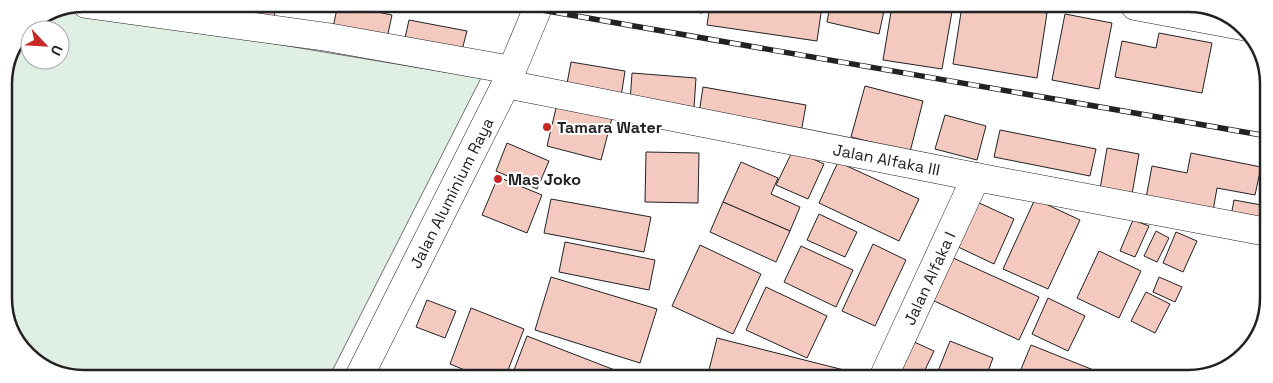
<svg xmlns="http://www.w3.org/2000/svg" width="1273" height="383" viewBox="0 0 1273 383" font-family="'Space Grotesk',sans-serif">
	<rect width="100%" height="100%" fill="#fff"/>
	<path fill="#e0efe3" stroke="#6f6f6f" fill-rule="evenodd" d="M 70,10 L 481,78 L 329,377 L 64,377 L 27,356 L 5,315 L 4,79 L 27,27 ZM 30,30 L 60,30 L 60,60 L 30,60 Z"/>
	<g fill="#f3c9c0" stroke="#222">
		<path d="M 191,4 L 235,4 L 232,15 L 191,6 Z"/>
		<path d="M 242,4 L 277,4 L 273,21 L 240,13 Z"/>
		<path d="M 338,4 L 392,15 L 386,43 L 332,32 Z"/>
		<path d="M 645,5 L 703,5 L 702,13 Z"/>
		<path d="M 710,5 L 822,6 L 817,41 L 707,25 Z"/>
		<path d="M 830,6 L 885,6 L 879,34 L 827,22 Z"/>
		<path d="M 892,6 L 953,6 L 942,69 L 883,60 Z"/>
		<path d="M 962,6 L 1003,6 L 1047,13 L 1037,78 L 953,64 Z"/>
		<path d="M 1065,14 L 1112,23 L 1099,89 L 1052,80 Z"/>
		<path d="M 409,20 L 467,31 L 462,50 L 405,38 Z"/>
		<path d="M 1159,33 L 1212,43 L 1202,93 L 1115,77 L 1122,41 L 1156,48 Z"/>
		<path d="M 571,62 L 625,71 L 621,97 L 566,89 Z"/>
		<path d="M 632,73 L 696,78 L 694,108 L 630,102 Z"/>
		<path d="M 865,86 L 923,101 L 910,152 L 851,137 Z"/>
		<path d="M 703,87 L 806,105 L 800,138 L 698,120 Z"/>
		<path d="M 557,104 L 612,118 L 601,160 L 547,146 Z"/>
		<path d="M 945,115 L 986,126 L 977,160 L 935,149 Z"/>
		<path d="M 1000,130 L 1096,149 L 1090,176 L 994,157 Z"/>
		<path d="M 507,143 L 549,161 L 537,189 L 496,171 Z"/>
		<path d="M 1107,148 L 1139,154 L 1131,200 L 1099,195 Z"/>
		<path d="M 793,150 L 824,164 L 808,199 L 776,185 Z"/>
		<path d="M 646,152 L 699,153 L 698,203 L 645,202 Z"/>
		<path d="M 1191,153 L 1261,167 L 1255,195 L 1217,188 L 1213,211 L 1146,198 L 1152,166 L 1187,173 Z"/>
		<path d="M 741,162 L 778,178 L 771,194 L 800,207 L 790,231 L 723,202 Z"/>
		<path d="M 838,162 L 919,199 L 899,241 L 819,203 Z"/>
		<path d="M 498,177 L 542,195 L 527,233 L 482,215 Z"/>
		<path d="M 551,199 L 651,217 L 644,252 L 544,233 Z"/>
		<path d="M 1035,199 L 1080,220 L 1048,289 L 1003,269 Z"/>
		<path d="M 1234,200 L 1267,206 L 1267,223 L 1231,216 Z"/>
		<path d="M 975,201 L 1014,219 L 994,264 L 954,245 Z"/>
		<path d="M 723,202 L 790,231 L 776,262 L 710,232 Z"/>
		<path d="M 819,214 L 857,232 L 845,257 L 807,240 Z"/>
		<path d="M 1133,220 L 1149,226 L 1135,257 L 1120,251 Z"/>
		<path d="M 1156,231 L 1169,238 L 1157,262 L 1144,256 Z"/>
		<path d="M 1176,232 L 1197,241 L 1183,272 L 1163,263 Z"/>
		<path d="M 565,242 L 655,260 L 649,290 L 559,272 Z"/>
		<path d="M 873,244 L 906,260 L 875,326 L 842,311 Z"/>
		<path d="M 700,245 L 761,274 L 733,334 L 672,306 Z"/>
		<path d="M 801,246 L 853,270 L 836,307 L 784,282 Z"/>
		<path d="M 1099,251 L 1141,271 L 1119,318 L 1077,298 Z"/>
		<path d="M 951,257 L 1039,297 L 1019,340 L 932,300 Z"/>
		<path d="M 551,277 L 657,309 L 640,363 L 535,330 Z"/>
		<path d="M 1159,277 L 1182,287 L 1175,302 L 1153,292 Z"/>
		<path d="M 766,287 L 827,316 L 807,358 L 746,330 Z"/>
		<path d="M 1146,292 L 1170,304 L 1155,333 L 1131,321 Z"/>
		<path d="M 1048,298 L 1085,316 L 1068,351 L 1032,334 Z"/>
		<path d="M 427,300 L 456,311 L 445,338 L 416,327 Z"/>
		<path d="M 471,308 L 524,329 L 505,378 L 484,378 L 450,364 Z"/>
		<path d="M 527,336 L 630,376 L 629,378 L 533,378 L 514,370 Z"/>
		<path d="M 717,338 L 852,372 L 850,378 L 707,378 Z"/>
		<path d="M 912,341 L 934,351 L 921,378 L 895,378 Z"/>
		<path d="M 950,341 L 993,358 L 985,379 L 935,379 Z"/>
		<path d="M 1031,345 L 1096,371 L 1093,379 L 1017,379 Z"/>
	</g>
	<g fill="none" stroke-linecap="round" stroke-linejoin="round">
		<g stroke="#222" stroke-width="29">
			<g id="street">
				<path d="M 86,4 L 327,37 L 512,70"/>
				<path d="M 1135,6 L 1242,26"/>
				<path id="s1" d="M 506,84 L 976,177 L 1267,232"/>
				<path id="s2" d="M 883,378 L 976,177"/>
			</g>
		</g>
		<g stroke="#222" stroke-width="29">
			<g id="secondary">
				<path id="s3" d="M 359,377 L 506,84 L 539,5"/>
			</g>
		</g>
		<use href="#street" stroke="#fff" stroke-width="28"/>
		<use href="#secondary" stroke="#fff" stroke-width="28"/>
		<g stroke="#222" stroke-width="5.5">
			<path id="rail" d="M 513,5 L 1267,136"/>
		</g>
		<use href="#rail" stroke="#fff" stroke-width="4" stroke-dasharray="11" stroke-linecap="butt"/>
	</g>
	<g fill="#c62828" stroke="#fff" stroke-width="2">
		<circle cx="547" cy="127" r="5"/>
		<circle cx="498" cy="179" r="5"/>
	</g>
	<g text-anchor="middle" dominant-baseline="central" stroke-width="4" stroke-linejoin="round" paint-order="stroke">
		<g font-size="16" font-weight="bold" fill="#222" stroke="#fff" text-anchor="start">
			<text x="557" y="127">Tamara Water</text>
			<text x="508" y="179">Mas Joko</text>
		</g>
		<g font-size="16" fill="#222" stroke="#fff">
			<text stroke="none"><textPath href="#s1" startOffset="388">Jalan Alfaka III</textPath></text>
			<text stroke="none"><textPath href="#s3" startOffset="206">Jalan Aluminium Raya</textPath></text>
			<text stroke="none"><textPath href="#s2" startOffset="110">Jalan Alfaka I</textPath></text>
		</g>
	</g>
	<path d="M0 0H1273V383H0ZM84 12H1188A72 72 0 0 1 1260 84V298A72 72 0 0 1 1188 370H84A72 72 0 0 1 12 298V84A72 72 0 0 1 84 12Z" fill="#fff" fill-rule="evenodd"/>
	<path fill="none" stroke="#222" stroke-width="2.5" d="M84 12H1188A72 72 0 0 1 1260 84V298A72 72 0 0 1 1188 370H84A72 72 0 0 1 12 298V84A72 72 0 0 1 84 12Z"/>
	<g transform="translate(45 45) rotate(115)"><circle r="24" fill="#ffffff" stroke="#a7a7a7"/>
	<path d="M0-4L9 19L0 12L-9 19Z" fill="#c62828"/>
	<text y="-8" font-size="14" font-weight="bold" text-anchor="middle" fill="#222222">U</text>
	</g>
</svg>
